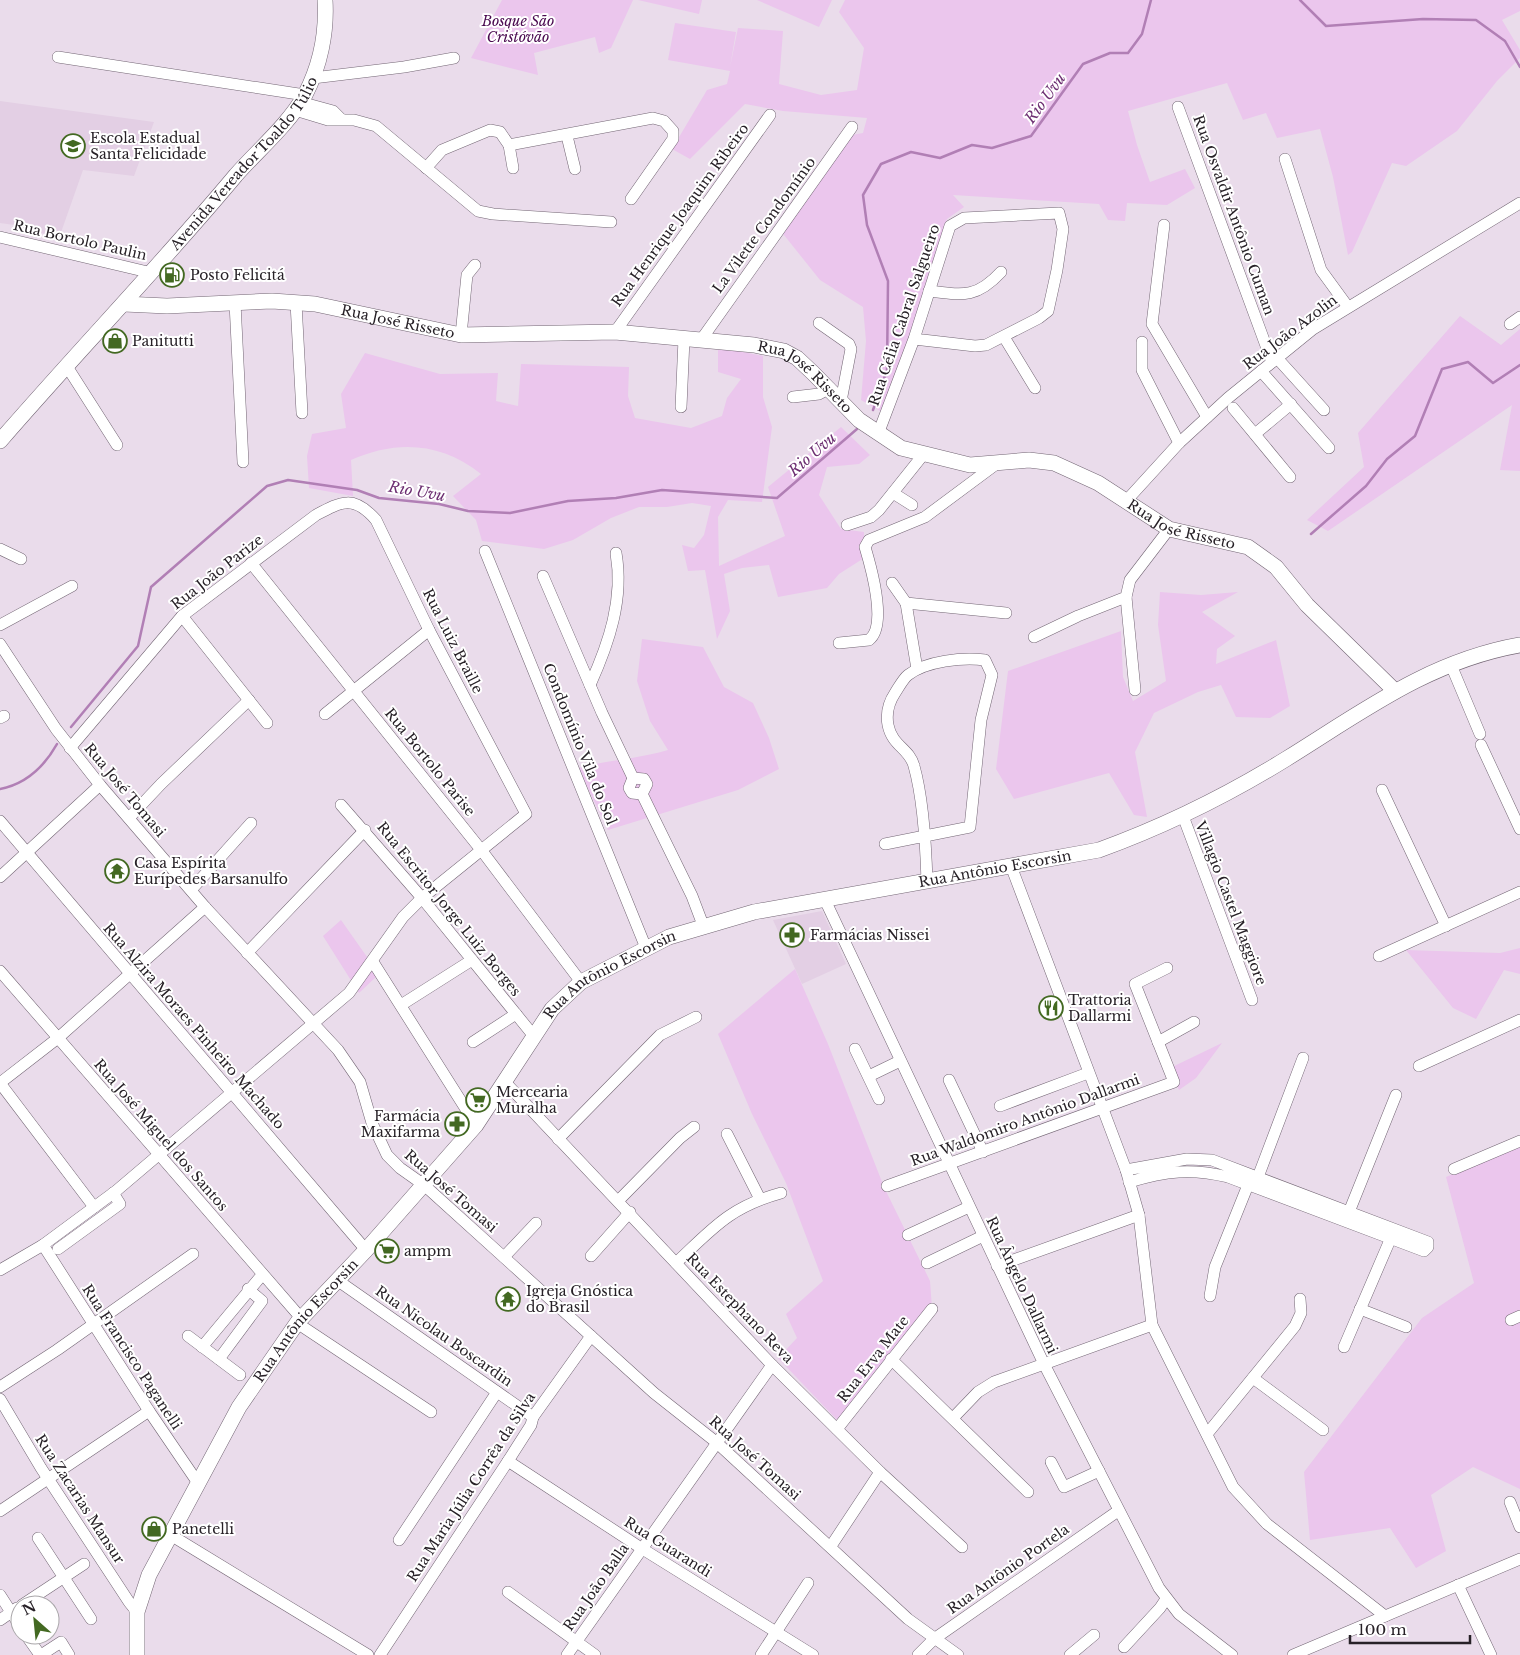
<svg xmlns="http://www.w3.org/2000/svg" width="1520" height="1655" viewBox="0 0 1520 1655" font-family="'Libre Baskerville',serif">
	<rect width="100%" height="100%" fill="#eadceb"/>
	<g fill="#e3cfe4">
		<path d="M 0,101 L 154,122 L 134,176 L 83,170 L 59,238 L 14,225 L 0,223 Z"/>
		<path d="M 822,911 L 846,964 L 802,984 L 773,920 Z"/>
	</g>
	<g fill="#ebc6ed">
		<path d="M 502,0 L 633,0 L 611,48 L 599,53 L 595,37 L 534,53 L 538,75 L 471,58 Z"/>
		<path d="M 638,0 L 702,0 L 699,14 Z"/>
		<path d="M 757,0 L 832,0 L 819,27 Z"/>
		<path d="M 845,0 L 1520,0 L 1520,11 L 1502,20 L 1520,50 L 1520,58 L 1497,81 L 1457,131 L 1406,166 L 1392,163 L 1352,252 L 1348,255 L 1333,177 L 1320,129 L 1277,138 L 1266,113 L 1243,120 L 1227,83 L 1128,111 L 1137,145 L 1150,182 L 1185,169 L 1195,188 L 1167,205 L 1127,203 L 1125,221 L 1108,220 L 1099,204 L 953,195 L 964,207 L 947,219 L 897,377 L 882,412 L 861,400 L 866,341 L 863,307 L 820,280 L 780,230 L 852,135 L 863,133 L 867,118 L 783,111 L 745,104 L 690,159 L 672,149 L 707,90 L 727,84 L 730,71 L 668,60 L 675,23 L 736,32 L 730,67 L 738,28 L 783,31 L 779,84 L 821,95 L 857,90 L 864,48 L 839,12 Z"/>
		<path d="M 1460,316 L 1501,345 L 1520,329 L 1520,471 L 1500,470 L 1512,405 L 1328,531 L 1307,520 L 1364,467 L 1358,433 Z"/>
		<path d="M 718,347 L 763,356 L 763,397 L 772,427 L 762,502 L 728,500 L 718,517 L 719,566 L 785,536 L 768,487 L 841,427 L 870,455 L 859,464 L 827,467 L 819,495 L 841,529 L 864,532 L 864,558 L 839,574 L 827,588 L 778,597 L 769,565 L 742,568 L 724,574 L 730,611 L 717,639 L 705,570 L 688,571 L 682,545 L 694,548 L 704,535 L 711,506 L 692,503 L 667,507 L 639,507 L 611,518 L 573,540 L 544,549 L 482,541 L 476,520 L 453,496 L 481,474 C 441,442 396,440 351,460 L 353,496 L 309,488 L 307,456 L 312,434 L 346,428 L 341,394 L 365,353 L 440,374 L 498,373 L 496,401 L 518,406 L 521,364 L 629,367 L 628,396 L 635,418 L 691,428 L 722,416 L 727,398 L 741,379 L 718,372 Z"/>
		<path d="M 1160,592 L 1201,595 L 1238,592 L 1202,612 L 1235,636 L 1217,649 L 1216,664 L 1276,640 L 1290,706 L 1270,718 L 1236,717 L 1221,685 L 1198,692 L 1154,713 L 1135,752 L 1147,817 L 1134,815 L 1109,773 L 1014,799 L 996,769 L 1008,671 L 1121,631 L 1123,677 L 1133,701 L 1166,681 L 1158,625 Z"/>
		<path d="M 642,639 L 703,647 L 724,687 L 753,703 L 769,738 L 779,769 L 738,790 L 608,830 L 578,768 C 608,760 638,759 668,750 L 650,721 L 637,681 Z"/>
		<path d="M 341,920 L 379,974 L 359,993 L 323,936 Z"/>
		<path d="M 1520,948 L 1520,974 L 1504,970 L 1476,1019 L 1453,1008 L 1406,950 L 1500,953 Z"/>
		<path d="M 795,969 L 828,1044 L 884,1187 L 930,1281 L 932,1308 L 839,1422 L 778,1358 L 797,1338 L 786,1314 L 823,1281 L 786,1183 L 752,1114 L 718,1034 Z"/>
		<path d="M 1222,1043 L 1196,1078 L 1179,1090 L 1168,1069 Z"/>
		<path d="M 1520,1145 L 1520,1489 L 1473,1467 L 1431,1495 L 1446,1551 L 1416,1568 L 1390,1528 L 1310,1540 L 1304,1472 L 1422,1318 L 1474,1283 L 1446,1177 Z"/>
	</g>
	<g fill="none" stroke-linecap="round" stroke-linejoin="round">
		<g stroke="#b17fb5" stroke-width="2.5">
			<path d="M 1300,0 L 1326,26 L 1423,19 L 1476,20 L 1505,41 L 1520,67"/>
			<path d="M 873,410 L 887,370 L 888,281 L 867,225 L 863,195 L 881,164 L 911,152 L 940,158 L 972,145 L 992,148 L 1031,136 L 1083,64 L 1110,53 L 1128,53 L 1142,34 L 1151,0"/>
			<path d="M 1311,534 L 1366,486 L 1387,459 L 1415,436 L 1442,369 L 1468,362 L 1493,383 L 1520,365"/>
			<path d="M 71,727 L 138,646 L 151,587 L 267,486 L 288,480 L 357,490 L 379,498 L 439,504 L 468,511 L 510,513 L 568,501 L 616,498 L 662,490 L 777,498 L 857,429"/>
			<path d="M 0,789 C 26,784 44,767 57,744"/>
		</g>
		<g stroke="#736674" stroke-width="12">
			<g id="minor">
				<path d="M 58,57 L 305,95"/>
				<path d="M 313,78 L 404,67 L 454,58"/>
				<path d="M 300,102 L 333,111 L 341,119"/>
				<path d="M 1178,107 L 1272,362"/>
				<path d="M 295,110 L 328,120 L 354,120 L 376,126 L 478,211 L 493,214 L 611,222"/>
				<path d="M 567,136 L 575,169"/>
				<path d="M 509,145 L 653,118 L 664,121 L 673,131 L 673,139 L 631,199"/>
				<path d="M 1285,159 L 1321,270 L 1348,307"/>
				<path d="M 426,168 L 442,150 L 490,130 L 500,132 L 509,145 L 513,168"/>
				<path d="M 1164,225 L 1152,324 L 1207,417"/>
				<path d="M 0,237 L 152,273"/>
				<path d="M 929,291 C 962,295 976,299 1001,272"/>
				<path d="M 235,303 L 243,462"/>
				<path d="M 296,303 L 302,413"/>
				<path d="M 819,323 L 849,344 L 851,349 L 841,401"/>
				<path d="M 1510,324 L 1520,317"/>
				<path d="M 615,332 L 770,115"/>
				<path d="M 461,335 L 467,275 L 475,265"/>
				<path d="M 1004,337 L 1035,388"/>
				<path d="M 701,340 L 852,127"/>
				<path d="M 1142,342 L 1142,370 L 1179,443"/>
				<path d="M 1277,358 L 1324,410"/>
				<path d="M 66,365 L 117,445"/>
				<path d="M 1261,371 L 1329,448"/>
				<path d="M 793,397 L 819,394 L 830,388"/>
				<path d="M 681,407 L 684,339"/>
				<path d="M 1233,408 L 1290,477"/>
				<path d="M 878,434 L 914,339 L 950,226 L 964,218 L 1059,213 L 1063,229 L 1057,270 L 1048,311 L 1039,318 L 986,345 L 975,346 L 914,339"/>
				<path d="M 1255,434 L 1291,404"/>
				<path d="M 893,493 L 912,505"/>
				<path d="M 1127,500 L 1179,443 L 1228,398 L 1313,329 L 1520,203"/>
				<path d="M 847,525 L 871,517 L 879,510 L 923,455"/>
				<path d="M 0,549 L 21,559"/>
				<path d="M 485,551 L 646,948"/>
				<path d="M 251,563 L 482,851 L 581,982"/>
				<path d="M 543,576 L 602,713 L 633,778"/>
				<path d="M 892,583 L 906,603 L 917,669"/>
				<path d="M 1126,597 L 1135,690"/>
				<path d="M 906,603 L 1006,613"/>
				<path d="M 182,616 L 267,723"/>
				<path d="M 0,625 L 72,586"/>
				<path d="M 1034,637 L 1078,616 L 1126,597 L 1130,580 L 1169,529"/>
				<path d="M 839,643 L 869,640 C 888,626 871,567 865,547 L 869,540 L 925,517 L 999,462"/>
				<path d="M 0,644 L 56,729 L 100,785 L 205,907 L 338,1050 L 360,1082 L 372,1123 L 387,1155 L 400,1168 L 424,1185 L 654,1393 L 716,1442 L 908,1619 L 958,1655"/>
				<path d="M 1451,665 L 1480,734"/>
				<path d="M 590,685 C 609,643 624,599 616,553"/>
				<path d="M 325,714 L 429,630"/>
				<path d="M 0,718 L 4,716"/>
				<path d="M 1481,745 L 1520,829"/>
				<path d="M 633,778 L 629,788 L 632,793 L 642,794"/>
				<path d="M 633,778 L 644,779 L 647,784 L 642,794"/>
				<path d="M 1382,790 L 1446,926"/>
				<path d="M 642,794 L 692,896 L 703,925"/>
				<path d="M 341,805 L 422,898 L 533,1035"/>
				<path d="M 1183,816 L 1252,1000"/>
				<path d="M 129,818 L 161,784 L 249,700"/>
				<path d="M 0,821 L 366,1250"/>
				<path d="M 885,844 L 970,827 L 981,720 L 992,675 L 985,660 C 963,657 926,661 908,675 C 903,679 899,687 895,693 C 889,702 886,714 888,725 C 892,746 910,749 914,766 C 923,798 926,848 927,882"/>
				<path d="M 1011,866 L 1126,1170 L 1139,1215 L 1152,1325 L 1233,1487 L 1267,1524 L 1385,1616"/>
				<path d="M 0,877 L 100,785"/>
				<path d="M 191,890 L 251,823"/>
				<path d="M 825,900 L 1044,1364 L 1159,1588 L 1179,1614 L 1232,1655"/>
				<path d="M 247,953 L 365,830"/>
				<path d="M 1379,956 L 1520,892"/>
				<path d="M 373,962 L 476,1125"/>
				<path d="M 0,971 L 301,1318"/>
				<path d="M 401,1005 L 472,960"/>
				<path d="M 473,1042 L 516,1014"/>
				<path d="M 1158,1042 L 1194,1022"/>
				<path d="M 855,1049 L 879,1099"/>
				<path d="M 1419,1066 L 1520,1020"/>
				<path d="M 869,1076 L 900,1061"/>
				<path d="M 949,1080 L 983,1152"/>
				<path d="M 505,1082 L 772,1365 L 880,1472 L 962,1547"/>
				<path d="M 0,1083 L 58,1038 L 205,907"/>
				<path d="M 0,1083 L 94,1207"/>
				<path d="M 1000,1106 L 1088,1073"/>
				<path d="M 727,1134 L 760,1199"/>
				<path d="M 558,1139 L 660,1035 L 696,1017"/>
				<path d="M 1454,1169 L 1520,1141"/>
				<path d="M 1126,1170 L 1187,1159 L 1212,1160 L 1428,1242 L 1428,1247 L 1424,1251 L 1228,1177 C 1191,1168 1166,1171 1129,1182"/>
				<path d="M 1258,1177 L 1303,1058"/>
				<path d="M 887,1186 L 1174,1082 L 1135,984 L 1167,968"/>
				<path d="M 619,1200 L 680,1138 L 694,1127"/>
				<path d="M 1349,1212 L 1396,1095"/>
				<path d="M 908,1235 L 969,1207"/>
				<path d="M 43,1245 L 149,1411 L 198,1483"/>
				<path d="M 58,1249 L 120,1204 L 113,1193"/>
				<path d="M 591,1256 L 630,1212"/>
				<path d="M 504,1257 L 536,1223"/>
				<path d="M 676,1263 C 713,1228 730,1207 781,1193"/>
				<path d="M 927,1263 L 983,1236"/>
				<path d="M 997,1266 L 1139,1215"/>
				<path d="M 0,1270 L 43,1245 L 116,1191 L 349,993 L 403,917 L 422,898 L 526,814 L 429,630 L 376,520 C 354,495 342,501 316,515 L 182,616 L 70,748"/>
				<path d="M 337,1280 L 533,1417"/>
				<path d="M 1210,1296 L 1215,1267 L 1248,1185"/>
				<path d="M 1360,1309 L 1406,1327"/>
				<path d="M 1511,1320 L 1520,1316"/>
				<path d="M 297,1323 L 431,1412"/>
				<path d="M 188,1336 L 240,1375"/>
				<path d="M 202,1347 L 262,1275"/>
				<path d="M 1344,1347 L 1390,1240"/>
				<path d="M 219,1359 L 262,1301 L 248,1289"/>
				<path d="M 891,1359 L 1028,1492"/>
				<path d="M 1253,1378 L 1323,1430"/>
				<path d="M 0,1387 L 57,1350 L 193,1254"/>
				<path d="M 0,1399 L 41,1468 L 129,1602 L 137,1612"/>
				<path d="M 953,1418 L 978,1392 L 994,1382 L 1152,1325"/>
				<path d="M 837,1429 L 932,1309"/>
				<path d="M 1207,1434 L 1295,1326 L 1301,1313 L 1300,1299"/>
				<path d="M 508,1461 L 641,1548 L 813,1655"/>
				<path d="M 1051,1462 L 1064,1487 L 1099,1471"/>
				<path d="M 1510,1502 L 1520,1527"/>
				<path d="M 0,1511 L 149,1411"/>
				<path d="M 169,1534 L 368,1655"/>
				<path d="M 38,1538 L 91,1619"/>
				<path d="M 399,1540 L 497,1392"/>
				<path d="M 831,1546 L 880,1472"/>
				<path d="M 1458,1585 L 1491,1655"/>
				<path d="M 508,1592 L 595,1655"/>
				<path d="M 0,1595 L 20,1626"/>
				<path d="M 22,1605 L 84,1564"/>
				<path d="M 0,1620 L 17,1608"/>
				<path d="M 26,1635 L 40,1655"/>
				<path d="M 1124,1647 L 1160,1608 L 1166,1599"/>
				<path d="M 41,1655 L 61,1642 L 69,1655"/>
				<path d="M 380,1655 L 508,1461 L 531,1425 L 533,1417 L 591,1336"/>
				<path d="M 567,1655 L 772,1365"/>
				<path d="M 761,1655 L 808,1583"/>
				<path d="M 918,1655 L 934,1639 L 1118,1511"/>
				<path d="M 1070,1655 L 1094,1635"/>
				<path d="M 1293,1655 L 1520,1559"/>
			</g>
		</g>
		<g stroke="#736674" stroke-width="16">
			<g id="major">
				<path id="s1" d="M 124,304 L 167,306 L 272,301 L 315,304 L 461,335 L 615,332 L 754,345 L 784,351 L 797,358 L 813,373 L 859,420 L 901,448 L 970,465 L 1029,460 L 1054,463 L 1098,483 L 1169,529 L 1248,547 L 1276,567 L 1307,605 L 1394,690"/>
				<path id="s2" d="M 0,441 C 78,351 160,266 236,175 C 259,149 288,125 305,95 C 320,66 327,32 325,0"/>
				<path id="s3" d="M 137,1655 L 137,1612 L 149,1575 L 239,1407 L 297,1323 L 366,1250 L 476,1125 L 552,1009 L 581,982 L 669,937 L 754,912 L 1099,850 C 1165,826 1226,796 1286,759 C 1362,712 1429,661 1520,645"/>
			</g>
		</g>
		<use href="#minor" stroke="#fff" stroke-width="11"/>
		<use href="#major" stroke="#fff" stroke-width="15"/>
	</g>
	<defs>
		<g id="school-ring" transform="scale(1.25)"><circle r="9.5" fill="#fff" stroke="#436922" stroke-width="1.5"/><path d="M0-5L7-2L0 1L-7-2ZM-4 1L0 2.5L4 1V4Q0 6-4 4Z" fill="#436922"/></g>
		<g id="fuel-ring" transform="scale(1.25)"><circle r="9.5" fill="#fff" stroke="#436922" stroke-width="1.5"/><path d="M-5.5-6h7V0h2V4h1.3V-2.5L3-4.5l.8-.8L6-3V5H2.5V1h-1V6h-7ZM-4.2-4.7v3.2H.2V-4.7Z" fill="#436922"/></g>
		<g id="shop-ring" transform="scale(1.25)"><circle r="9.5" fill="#fff" stroke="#436922" stroke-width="1.5"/><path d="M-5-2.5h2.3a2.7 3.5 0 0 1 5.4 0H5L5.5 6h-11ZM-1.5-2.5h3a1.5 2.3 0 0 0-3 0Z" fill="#436922"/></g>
		<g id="temple-ring" transform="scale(1.25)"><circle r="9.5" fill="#fff" stroke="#436922" stroke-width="1.5"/><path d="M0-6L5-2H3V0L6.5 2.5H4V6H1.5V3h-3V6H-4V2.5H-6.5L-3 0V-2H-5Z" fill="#436922"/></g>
		<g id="pharmacy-ring" transform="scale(1.25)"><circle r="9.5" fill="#fff" stroke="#436922" stroke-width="1.5"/><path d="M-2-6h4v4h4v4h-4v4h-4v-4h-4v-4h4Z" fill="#436922"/></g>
		<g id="restaurant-ring" transform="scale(1.25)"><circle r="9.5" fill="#fff" stroke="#436922" stroke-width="1.5"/><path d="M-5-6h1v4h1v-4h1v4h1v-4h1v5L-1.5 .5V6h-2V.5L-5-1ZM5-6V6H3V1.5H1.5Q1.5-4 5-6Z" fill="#436922"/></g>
		<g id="supermarket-ring" transform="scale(1.25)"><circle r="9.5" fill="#fff" stroke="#436922" stroke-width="1.5"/><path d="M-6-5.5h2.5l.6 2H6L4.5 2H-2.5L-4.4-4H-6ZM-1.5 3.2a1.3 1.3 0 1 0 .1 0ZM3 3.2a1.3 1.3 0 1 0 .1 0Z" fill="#436922"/></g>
	</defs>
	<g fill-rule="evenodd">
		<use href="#school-ring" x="73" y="146"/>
		<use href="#fuel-ring" x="172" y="275"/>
		<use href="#shop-ring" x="115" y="341"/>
		<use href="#temple-ring" x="117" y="871"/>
		<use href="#pharmacy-ring" x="792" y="935"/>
		<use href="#restaurant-ring" x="1051" y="1008"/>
		<use href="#supermarket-ring" x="478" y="1100"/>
		<use href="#pharmacy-ring" x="457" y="1124"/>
		<use href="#supermarket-ring" x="387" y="1251"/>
		<use href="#temple-ring" x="508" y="1299"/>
		<use href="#shop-ring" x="154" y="1529"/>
	</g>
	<g text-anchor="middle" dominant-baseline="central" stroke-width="4" stroke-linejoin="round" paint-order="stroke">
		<g font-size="14" font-style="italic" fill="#49094f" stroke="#fff">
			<text x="518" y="21">Bosque São<tspan x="518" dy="16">Cristóvão</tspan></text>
		</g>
		<g font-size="14" fill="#272127" stroke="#fff" text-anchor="start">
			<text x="90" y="138">Escola Estadual<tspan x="90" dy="16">Santa Felicidade</tspan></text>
			<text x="190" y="275">Posto Felicitá</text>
			<text x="132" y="341">Panitutti</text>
			<text x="134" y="863">Casa Espírita<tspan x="134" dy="16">Eurípedes Barsanulfo</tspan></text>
			<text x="810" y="935">Farmácias Nissei</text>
			<text x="1068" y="1000">Trattoria<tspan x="1068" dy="16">Dallarmi</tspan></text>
			<text x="496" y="1092">Mercearia<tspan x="496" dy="16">Muralha</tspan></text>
			<text x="440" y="1116" text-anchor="end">Farmácia<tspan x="440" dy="16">Maxifarma</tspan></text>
			<text x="404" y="1251">ampm</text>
			<text x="526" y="1291">Igreja Gnóstica<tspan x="526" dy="16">do Brasil</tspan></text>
			<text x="172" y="1529">Panetelli</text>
		</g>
		<g font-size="14" fill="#272127" stroke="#fff">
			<text stroke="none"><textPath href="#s2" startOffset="370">Avenida Vereador Toaldo Túlio</textPath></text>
			<text transform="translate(680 215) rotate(-54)">Rua Henrique Joaquim Ribeiro</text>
			<text transform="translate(1234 215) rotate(70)">Rua Osvaldir Antônio Cuman</text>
			<text transform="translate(764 225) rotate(-54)">La Vilette Condomínio</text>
			<text transform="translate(80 240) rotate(13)">Rua Bortolo Paulin</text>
			<text transform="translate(904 315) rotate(-71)">Rua Célia Cabral Salgueiro</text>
			<text stroke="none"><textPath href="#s1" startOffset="276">Rua José Risseto</textPath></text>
			<text transform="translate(1290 332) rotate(-37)">Rua João Azolin</text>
			<text stroke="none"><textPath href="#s1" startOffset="696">Rua José Risseto</textPath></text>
			<text stroke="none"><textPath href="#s1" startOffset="1116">Rua José Risseto</textPath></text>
			<text transform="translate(217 572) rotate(-38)">Rua João Parize</text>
			<text transform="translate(453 641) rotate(63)">Rua Luiz Braille</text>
			<text transform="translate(580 744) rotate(68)">Condomínio Vila do Sol</text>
			<text transform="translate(430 762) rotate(51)">Rua Bortolo Parise</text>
			<text transform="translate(125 790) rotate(50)">Rua José Tomasi</text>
			<text stroke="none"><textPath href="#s3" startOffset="1252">Rua Antônio Escorsin</textPath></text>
			<text transform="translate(1231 903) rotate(69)">Villagio Castel Maggiore</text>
			<text transform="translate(449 909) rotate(51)">Rua Escritor Jorge Luiz Borges</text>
			<text stroke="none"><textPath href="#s3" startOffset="848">Rua Antônio Escorsin</textPath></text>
			<text transform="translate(194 1026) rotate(49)">Rua Alzira Moraes Pinheiro Machado</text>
			<text transform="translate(1025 1120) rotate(-20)">Rua Waldomiro Antônio Dallarmi</text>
			<text transform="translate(161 1135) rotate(49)">Rua José Miguel dos Santos</text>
			<text transform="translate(451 1191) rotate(41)">Rua José Tomasi</text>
			<text transform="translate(1022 1285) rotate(65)">Rua Ângelo Dallarmi</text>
			<text transform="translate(740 1308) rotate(46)">Rua Estephano Reva</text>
			<text stroke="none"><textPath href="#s3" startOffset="382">Rua Antônio Escorsin</textPath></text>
			<text transform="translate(444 1336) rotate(35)">Rua Nicolau Boscardin</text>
			<text transform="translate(132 1357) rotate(57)">Rua Francisco Paganelli</text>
			<text transform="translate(873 1359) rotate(-52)">Rua Erva Mate</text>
			<text transform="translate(755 1458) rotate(42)">Rua José Tomasi</text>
			<text transform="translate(471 1487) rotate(-57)">Rua Maria Júlia Corrêa da Silva</text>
			<text transform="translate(80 1499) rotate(57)">Rua Zacarias Mansur</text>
			<text transform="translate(668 1547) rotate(32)">Rua Guarandi</text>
			<text transform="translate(1008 1569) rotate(-35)">Rua Antônio Portela</text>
			<text transform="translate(596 1587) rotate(-55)">Rua João Balla</text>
		</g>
		<g font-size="15" font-style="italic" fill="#6d2f72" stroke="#fff">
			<text transform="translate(1045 98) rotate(-54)">Rio Uvu</text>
			<text transform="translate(812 454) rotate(-41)">Rio Uvu</text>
			<text transform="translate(417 491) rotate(10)">Rio Uvu</text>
		</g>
	</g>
	<g transform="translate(35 1620) rotate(333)"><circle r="24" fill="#ffffff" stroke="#a9a6a9"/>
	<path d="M0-4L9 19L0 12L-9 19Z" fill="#436922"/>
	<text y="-8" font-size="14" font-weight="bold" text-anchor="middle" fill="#272127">N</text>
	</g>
	<path d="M1350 1635v8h120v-8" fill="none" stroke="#272127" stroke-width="2.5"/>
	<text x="1358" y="1635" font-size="15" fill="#272127" stroke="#ffffff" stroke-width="4" paint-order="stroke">100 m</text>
</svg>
